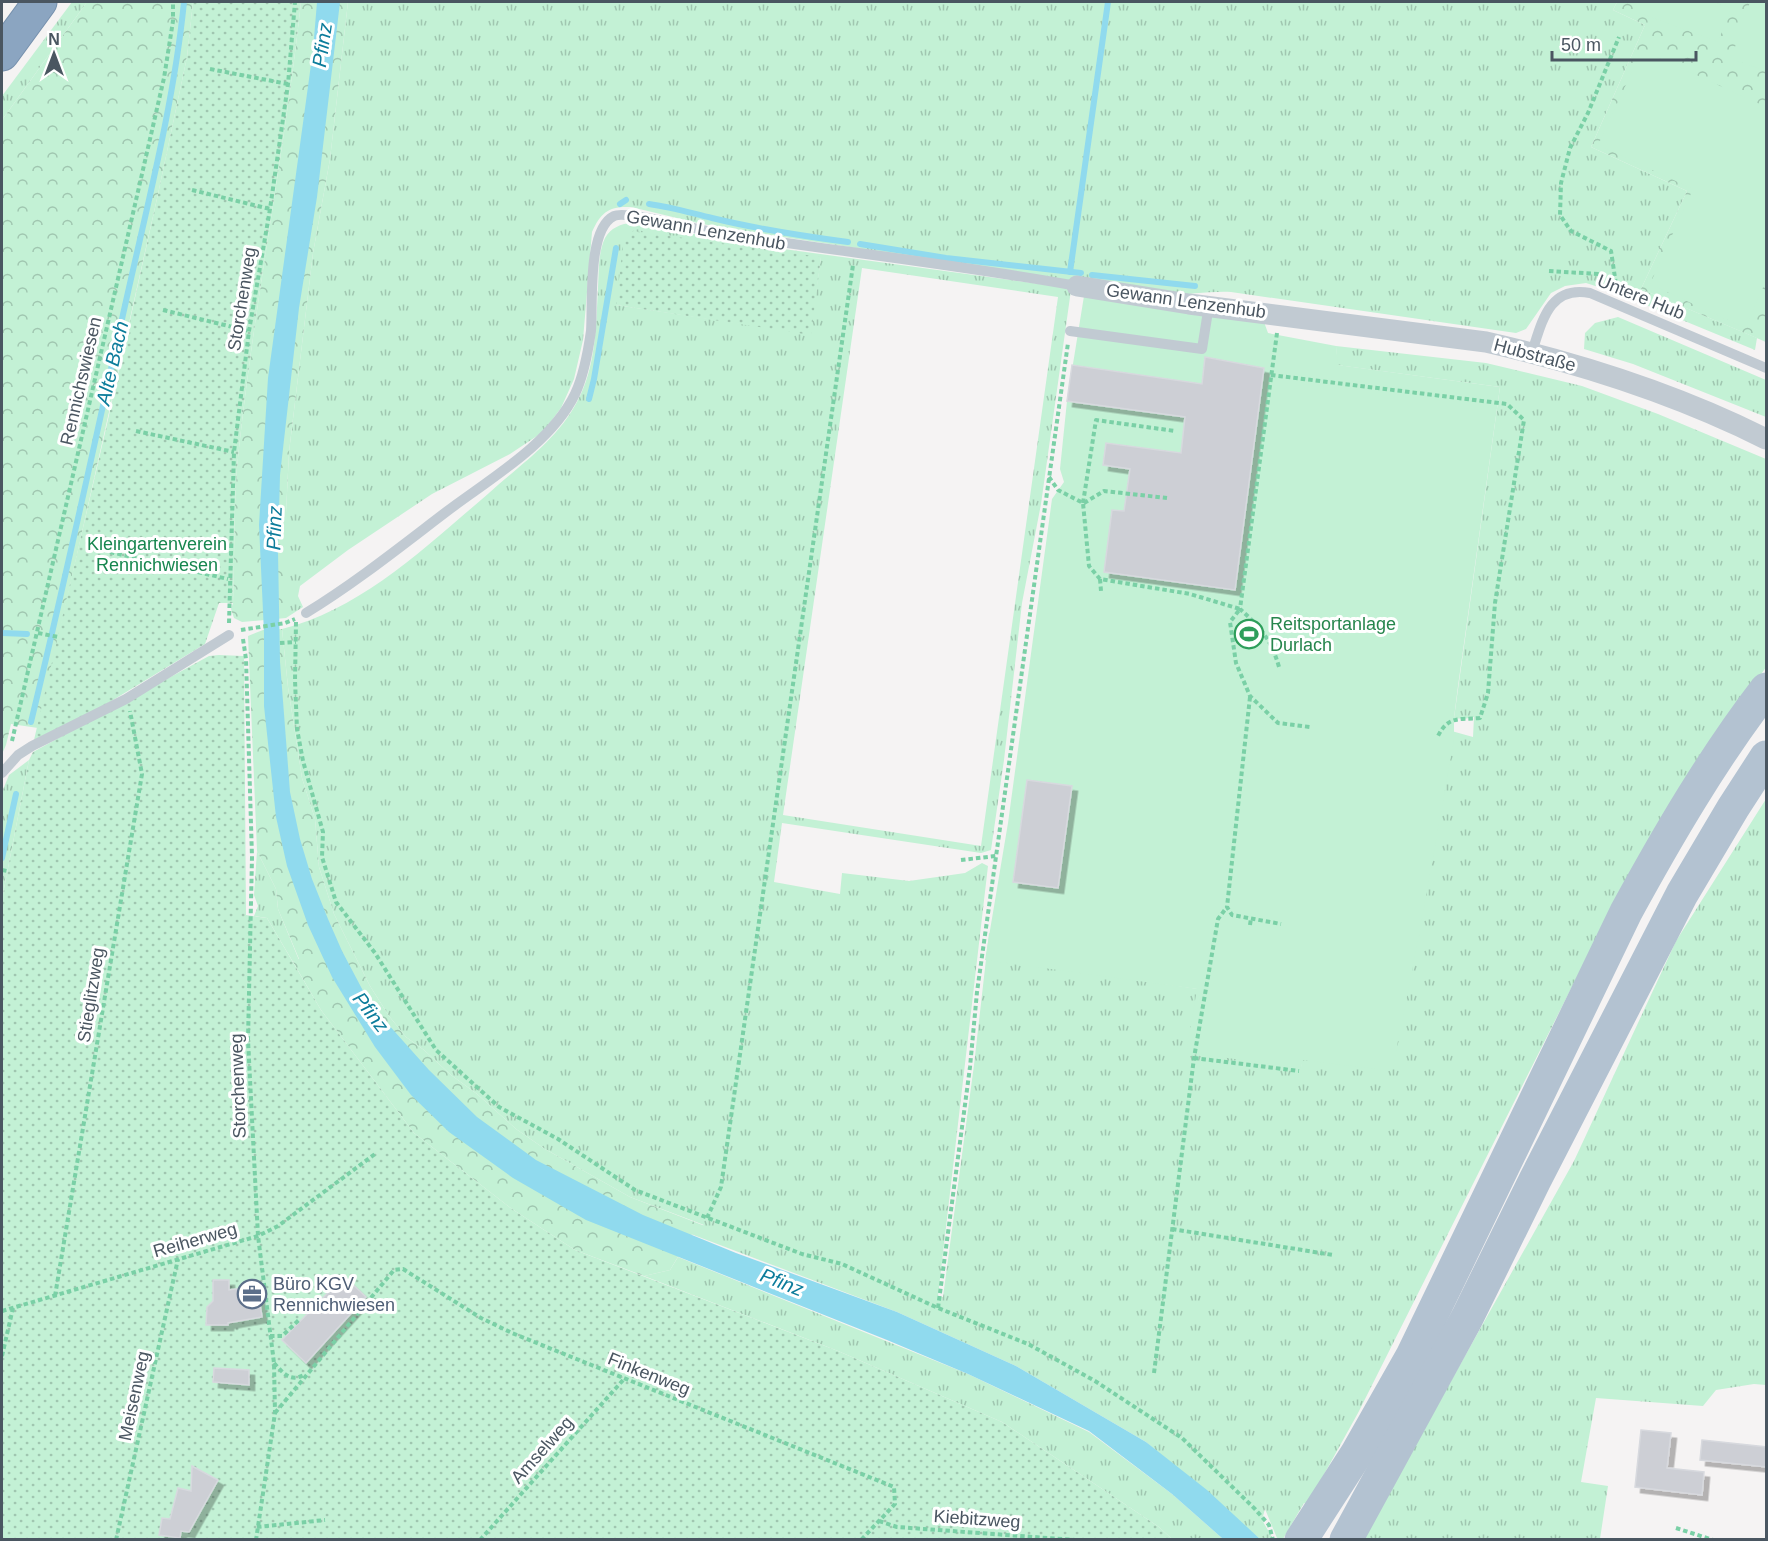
<svg xmlns="http://www.w3.org/2000/svg" width="1768" height="1541" viewBox="0 0 1768 1541" font-family="Arial,sans-serif">
	<defs>
		<pattern id="grass-tufts" width="24" height="20" patternUnits="userSpaceOnUse" patternTransform="scale(1.5)"><rect width="24" height="20" fill="#c3f1d5"/><path d="M3 7l-1-3M5 7V3M7 7l1-3M15 17l-1-3M17 17v-4M19 17l1-3" fill="none" stroke="#a0c6b0"/></pattern>
		<pattern id="forest-crowns" width="20" height="18" patternUnits="userSpaceOnUse" patternTransform="scale(1.5)"><rect width="20" height="18" fill="#c3f1d5"/><path d="M2 6a3 3 0 1 1 6 0M12 15a3 3 0 1 1 6 0" fill="none" stroke="#a0c6b0"/></pattern>
		<pattern id="garden-dots" width="8" height="8" patternUnits="userSpaceOnUse" patternTransform="scale(1.5)"><rect width="8" height="8" fill="#c3f1d5"/><path d="M2 2h.1M6 6h.1" fill="none" stroke="#a0c6b0" stroke-width="1.8" stroke-linecap="round"/></pattern>
		<filter id="shadow"><feDropShadow dx="5.5" dy="5.5" stdDeviation="0" flood-color="#0004"/></filter>
	</defs>
	<rect width="100%" height="100%" fill="#f5f3f3"/>
	<g fill="url(#grass-tufts)" fill-rule="evenodd">
		<path d="M 72,2 L 87,2 L 2,120 L 2,96 Z"/>
		<path d="M 348,2 L 1617,2 L 1613,10 L 1645,25 L 1591,147 L 1687,191 L 1641,289 L 1757,338 L 1755,350 L 1614,292 L 1586,283 L 1565,286 L 1551,293 L 1526,329 L 1516,333 L 1231,292 C 1209,291 1189,295 1166,295 L 757,233 L 702,224 L 631,207 C 609,206 601,212 592,232 L 583,340 L 574,379 L 561,408 L 543,432 L 510,454 L 432,494 L 348,550 L 300,586 L 298,596 L 303,607 L 286,618 L 286,513 L 289,452 L 313,253 L 330,159 Z"/>
		<path d="M 631,223 L 769,247 L 1062,287 L 1071,290 L 1041,504 L 1022,603 L 1004,760 L 991,850 L 981,853 L 782,823 L 774,882 L 840,894 L 842,873 L 909,881 L 965,873 L 982,863 L 988,866 L 938,1296 L 943,1297 L 974,1065 L 989,933 L 1093,973 L 1198,989 L 1301,1067 L 1302,1060 L 1448,730 L 1473,737 L 1474,717 L 1464,719 L 1454,718 L 1500,387 L 1337,365 L 1336,346 L 1486,363 L 1582,386 L 1658,414 L 1766,459 L 1766,667 L 1664,821 L 1603,925 L 1358,1413 L 1307,1505 L 1304,1503 L 1283,1539 L 1277,1538 L 1265,1509 L 1262,1520 L 1273,1539 L 1260,1539 L 1146,1442 L 1016,1366 L 897,1312 L 691,1234 L 704,1225 L 630,1197 L 545,1149 L 516,1129 L 477,1094 L 451,1075 L 424,1050 L 406,1037 L 389,1016 L 370,986 L 334,914 L 319,867 L 315,819 L 302,778 L 288,687 L 282,629 C 361,610 429,544 489,493 C 520,465 557,440 577,402 C 596,367 596,326 598,287 C 599,271 598,253 605,238 C 611,228 620,224 631,223 ZM 821,257 L 810,334 L 616,305 ZM 862,268 L 1058,297 L 981,846 L 783,815 Z"/>
		<path d="M 1618,317 L 1766,380 L 1766,417 L 1633,364 L 1584,349 L 1585,333 L 1595,323 Z"/>
		<path d="M 29,760 L 2,899 L 2,792 L 9,775 Z"/>
		<path d="M 1766,799 L 1766,1385 L 1754,1384 L 1716,1390 L 1703,1406 L 1596,1398 L 1581,1482 L 1608,1486 L 1600,1539 L 1362,1540 L 1574,1161 L 1676,941 Z"/>
		<path d="M 257,851 L 276,889 L 278,909 L 299,960 L 293,962 L 267,918 L 254,916 L 258,906 L 254,895 Z"/>
		<path d="M 678,1257 L 968,1374 L 1089,1432 L 1172,1494 L 1223,1539 L 1172,1539 L 1159,1527 L 1002,1422 L 838,1351 L 644,1276 L 670,1270 Z"/>
	</g>
	<g fill="url(#forest-crowns)">
		<path d="M 87,2 L 193,2 L 187,57 L 158,194 L 38,728 L 11,724 L 6,745 L 2,754 L 2,120 Z"/>
		<path d="M 301,2 L 348,2 L 330,159 L 313,253 L 289,452 L 286,513 L 286,618 L 242,622 L 234,618 L 231,609 L 233,603 C 235,552 233,498 239,448 C 255,299 285,151 301,2 Z"/>
		<path d="M 1617,2 L 1766,2 L 1766,342 L 1641,289 L 1687,191 L 1591,147 L 1645,25 L 1613,10 Z"/>
		<path d="M 282,629 L 288,687 L 302,778 L 315,819 L 319,867 L 334,914 L 370,986 L 389,1016 L 406,1037 L 424,1050 L 451,1075 L 477,1094 L 516,1129 L 545,1149 L 630,1197 L 705,1226 L 691,1235 L 670,1270 L 644,1276 L 575,1250 L 512,1209 L 414,1133 L 321,1010 L 293,962 L 299,959 L 278,909 L 276,889 L 257,851 L 248,636 L 263,630 Z"/>
	</g>
	<g fill="url(#garden-dots)">
		<path d="M 193,2 L 301,2 C 285,151 255,299 239,448 C 233,498 235,553 233,603 L 219,603 L 205,644 L 100,708 L 34,740 L 107,424 L 158,194 L 187,57 Z"/>
		<path d="M 633,231 L 821,257 L 811,335 L 616,305 L 624,237 Z"/>
		<path d="M 219,655 L 244,656 L 246,915 L 267,918 L 321,1010 L 414,1133 L 512,1209 L 575,1250 L 838,1351 L 1002,1422 L 1159,1527 L 1172,1539 L 2,1540 L 2,899 L 29,760 L 33,752 L 209,656 Z"/>
	</g>
	<g fill="#c3f1d5">
		<path d="M 1647,2 L 1714,2 L 1731,8 L 1718,42 L 1643,14 Z"/>
		<path d="M 1750,2 L 1766,2 L 1766,71 L 1731,59 Z"/>
		<path d="M 1642,50 L 1766,107 L 1766,281 L 1745,328 L 1650,284 L 1693,189 L 1598,145 Z"/>
		<path d="M 1084,296 L 1264,322 L 1268,333 L 1336,346 L 1338,365 L 1500,387 L 1458,686 L 1454,718 L 1454,739 L 1419,936 L 1392,1071 L 1303,1060 L 1301,1068 L 1198,1054 L 1187,1048 L 1197,989 L 985,960 L 1008,823 L 1052,499 L 1064,482 L 1060,469 L 1067,401 Z"/>
	</g>
	<path fill="#90daee" d="M 317,2 L 340,2 L 317,197 L 299,308 L 280,475 L 278,552 L 280,662 L 290,792 L 300,839 L 312,879 L 328,919 L 342,951 L 370,1004 L 429,1070 L 477,1117 L 536,1160 L 643,1215 L 736,1253 L 897,1312 L 1016,1366 L 1146,1442 L 1207,1490 L 1260,1539 L 1223,1539 L 1172,1494 L 1089,1431 L 968,1374 L 887,1340 L 586,1220 L 513,1178 L 449,1132 L 411,1095 L 375,1047 L 332,977 L 308,925 L 287,866 L 276,817 L 264,706 L 264,633 L 259,525 L 268,378 L 313,50 Z"/>
	<g fill="none" stroke-linecap="round" stroke-linejoin="round">
		<g stroke="#90daee" stroke-width="6">
			<path d="M 620,204 L 626,200"/>
			<path d="M 649,204 C 671,207 691,213 712,218 C 757,229 803,236 848,242"/>
			<path d="M 860,244 L 946,258 L 1081,273"/>
			<path d="M 1070,272 L 1108,2"/>
			<path d="M 1092,275 L 1195,286"/>
			<path d="M 589,399 L 594,379 L 616,248"/>
			<path d="M 2,633 L 27,634"/>
			<path d="M 31,722 C 65,582 95,441 126,301 C 148,202 174,102 184,2"/>
			<path d="M 2,858 L 16,794"/>
		</g>
	</g>
	<g fill="#cdcfd5" stroke="#d7d9de" stroke-width="1.5" filter="url(#shadow)">
		<path d="M 1205,357 L 1264,368 L 1235,590 L 1104,572 L 1112,510 L 1124,511 L 1130,469 L 1103,465 L 1106,443 L 1181,453 L 1185,417 L 1067,401 L 1072,365 L 1202,384 Z"/>
		<path d="M 1027,780 L 1072,786 L 1058,888 L 1013,882 Z"/>
		<path d="M 344,1276 L 366,1297 L 306,1363 L 282,1340 Z"/>
		<path d="M 213,1280 L 229,1280 L 229,1290 L 257,1286 L 262,1317 L 228,1323 L 228,1325 L 206,1325 L 207,1307 L 213,1301 Z"/>
		<path d="M 214,1368 L 249,1370 L 249,1385 L 213,1382 Z"/>
		<path d="M 1641,1430 L 1671,1433 L 1667,1468 L 1704,1472 L 1702,1495 L 1635,1487 Z"/>
		<path d="M 1702,1440 L 1767,1447 L 1767,1467 L 1700,1460 Z"/>
		<path d="M 192,1466 L 218,1480 L 189,1532 L 181,1531 L 180,1538 L 159,1535 L 162,1518 L 170,1519 L 178,1488 L 191,1491 Z"/>
	</g>
	<g fill="none" stroke-linecap="round" stroke-linejoin="round">
		<g stroke="#7690ad" stroke-width="35">
			<path id="highway" d="M 2,54 L 40,2"/>
		</g>
		<g stroke="#7ad0a6" stroke-width="4" stroke-dasharray="4.5 3" stroke-linecap="butt">
			<path d="M 210,69 L 288,84"/>
			<path d="M 192,190 L 270,209"/>
			<path d="M 1549,271 L 1598,274 L 1615,281"/>
			<path d="M 1617,291 L 1611,251 L 1571,231 L 1560,215 L 1561,183 L 1570,148 L 1588,113 L 1619,37"/>
			<path d="M 163,310 L 249,331"/>
			<path d="M 1277,333 L 1240,609 C 1261,628 1271,639 1279,667"/>
			<path d="M 1271,375 L 1507,404 L 1524,420 L 1495,603 L 1488,693 L 1480,718 C 1458,720 1448,715 1437,738"/>
			<path d="M 136,431 L 234,452"/>
			<path d="M 1049,477 L 1058,490 L 1083,503 L 1089,566 L 1100,579 L 1190,594 L 1240,609 L 1230,622 L 1236,663 L 1250,696 L 1278,723 L 1310,727"/>
			<path d="M 1083,503 L 1096,420 L 1175,431"/>
			<path d="M 1084,503 L 1104,491 L 1167,498"/>
			<path d="M 110,552 L 228,579"/>
			<path d="M 1100,579 L 1101,591"/>
			<path d="M 296,622 L 295,680 L 297,729 L 303,761 L 323,832 L 322,857 L 336,902 L 375,953 L 436,1050 L 499,1107 L 558,1139 L 635,1190 L 802,1254 L 842,1264 L 938,1308 L 1028,1344 L 1095,1381 L 1182,1438 L 1255,1509 L 1269,1525 L 1273,1540"/>
			<path d="M 229,623 L 234,452 L 249,331 L 270,209 L 288,84 L 295,2"/>
			<path d="M 241,630 L 285,623 L 295,619"/>
			<path d="M 38,633 L 58,637"/>
			<path d="M 243,639 L 246,659 L 252,857 L 248,1040 L 258,1236 L 274,1363 L 275,1413 L 256,1540"/>
			<path d="M 280,643 L 296,642"/>
			<path d="M 1250,697 L 1227,907 L 1232,915 L 1281,924"/>
			<path d="M 12,741 L 164,78 L 173,21 L 173,2"/>
			<path d="M 961,860 L 996,856"/>
			<path d="M 2,870 L 7,871"/>
			<path d="M 1250,925 L 1251,918"/>
			<path d="M 1194,1058 L 1299,1071"/>
			<path d="M 707,1218 L 721,1187 L 853,265"/>
			<path d="M 1172,1229 L 1333,1255"/>
			<path d="M 55,1296 L 142,774 L 130,711"/>
			<path d="M 938,1308 L 970,1067 L 977,992 L 1068,343"/>
			<path d="M 2,1311 L 258,1236 L 278,1226 L 375,1154"/>
			<path d="M 270,1336 L 282,1336 L 300,1319"/>
			<path d="M 2,1356 L 13,1308"/>
			<path d="M 274,1363 C 284,1374 290,1382 304,1375"/>
			<path d="M 1154,1373 L 1194,1058 L 1218,919 L 1227,907"/>
			<path d="M 275,1413 L 394,1270 L 403,1269 L 481,1318 L 512,1333 L 894,1487 L 895,1504 L 861,1540"/>
			<path d="M 879,1521 L 897,1527 L 1075,1540"/>
			<path d="M 257,1527 L 325,1520"/>
			<path d="M 1676,1528 L 1713,1540"/>
			<path d="M 116,1540 L 178,1259"/>
			<path d="M 480,1540 L 624,1379"/>
		</g>
		<g stroke="#c1cad2" stroke-width="10">
			<path d="M 1070,331 L 1202,349 L 1209,305"/>
			<path d="M 1532,352 C 1542,322 1549,285 1590,293 L 1766,368"/>
			<path d="M 306,613 C 355,583 400,547 446,512 C 488,480 551,444 575,394 C 584,375 588,352 591,331 C 593,304 587,229 614,216 C 626,210 694,229 712,232 C 834,251 956,264 1077,286"/>
			<path d="M 2,773 L 18,755 L 32,746 L 126,699 L 229,635"/>
		</g>
		<path stroke="#c1cad2" stroke-width="21" d="M 1077,286 L 1189,304 L 1486,342 C 1582,364 1678,395 1766,439"/>
		<g stroke="#b3c2d1" stroke-width="33">
			<path d="M 1301,1540 L 1357,1453 L 1412,1356 L 1626,912 C 1668,835 1713,758 1766,689"/>
			<path d="M 1346,1540 L 1467,1318 L 1535,1180 L 1682,894 L 1733,808 L 1766,757"/>
		</g>
		<use href="#highway" stroke="#8ba5c1" stroke-width="33"/>
	</g>
	<defs>
		<g id="stadium-ring" transform="scale(1.5)"><circle r="9.5" fill="#fff" stroke="#2e9e5b" stroke-width="1.5"/><path d="M0-5a6.5 5 0 1 0 0 10a6.5 5 0 1 0 0-10ZM-3.5-1.8h7v3.6h-7Z" fill="#2e9e5b"/></g>
		<g id="office-ring" transform="scale(1.5)"><circle r="9.5" fill="#fff" stroke="#5c6f8a" stroke-width="1.5"/><path d="M-6-3h4V-5.5h4V-3h4V5H-6ZM-1-4.5V-3h2v-1.5ZM-6 0V1H6V0Z" fill="#5c6f8a"/></g>
	</defs>
	<g fill-rule="evenodd">
		<use href="#stadium-ring" x="1249" y="634"/>
		<use href="#office-ring" x="252" y="1294"/>
	</g>
	<g text-anchor="middle" dominant-baseline="central" stroke-width="6" stroke-linejoin="round" paint-order="stroke">
		<g font-size="18" fill="#4a5661" stroke="#fff">
			<text transform="translate(706 230) rotate(10)">Gewann Lenzenhub</text>
			<text transform="translate(1641 297) rotate(22)">Untere Hub</text>
			<text transform="translate(242 299) rotate(-81)">Storchenweg</text>
			<text transform="translate(1186 301) rotate(8)">Gewann Lenzenhub</text>
			<text transform="translate(1535 355) rotate(15)">Hubstraße</text>
			<text transform="translate(81 381) rotate(-77)">Rennichswiesen</text>
			<text transform="translate(91 995) rotate(-81)">Stieglitzweg</text>
			<text transform="translate(238 1086) rotate(-92)">Storchenweg</text>
			<text transform="translate(195 1240) rotate(-16)">Reiherweg</text>
			<text transform="translate(649 1374) rotate(22)">Finkenweg</text>
			<text transform="translate(134 1396) rotate(-78)">Meisenweg</text>
			<text transform="translate(542 1450) rotate(-48)">Amselweg</text>
			<text transform="translate(977 1519) rotate(4)">Kiebitzweg</text>
		</g>
		<g font-size="18" fill="#17864f" stroke="#fff">
			<text x="157" y="544">Kleingartenverein<tspan x="157" dy="21">Rennichwiesen</tspan></text>
		</g>
		<g font-size="18" fill="#27864d" stroke="#fff" text-anchor="start">
			<text x="1270" y="624">Reitsportanlage<tspan x="1270" dy="21">Durlach</tspan></text>
		</g>
		<g font-size="18" fill="#4e5e75" stroke="#fff" text-anchor="start">
			<text x="273" y="1284">Büro KGV<tspan x="273" dy="21">Rennichwiesen</tspan></text>
		</g>
		<g font-size="20" font-style="italic" fill="#0c7c9b" stroke="#fff">
			<text transform="translate(322 45) rotate(-82)">Pfinz</text>
			<text transform="translate(112 363) rotate(-77)">Alte Bach</text>
			<text transform="translate(274 528) rotate(-88)">Pfinz</text>
			<text transform="translate(371 1012) rotate(52)">Pfinz</text>
			<text transform="translate(782 1282) rotate(21)">Pfinz</text>
		</g>
	</g>
	<rect width="1768" height="1541" fill="none" stroke="#4a5661" stroke-width="6"/>
	<g transform="translate(54 54)" stroke="#ffffff" stroke-width="4.5" paint-order="stroke">
	<path d="M0-4.5L10 22L0 15L-10 22Z" fill="#4a5661"/>
	<text y="-9" font-size="16" font-weight="bold" text-anchor="middle" fill="#4a5661">N</text>
	</g>
	<path d="M1552 51v9h144v-9" fill="none" stroke="#4a5661" stroke-width="3"/>
	<text x="1561" y="51" font-size="18" fill="#4a5661" stroke="#ffffff" stroke-width="4.5" paint-order="stroke">50 m</text>
</svg>
